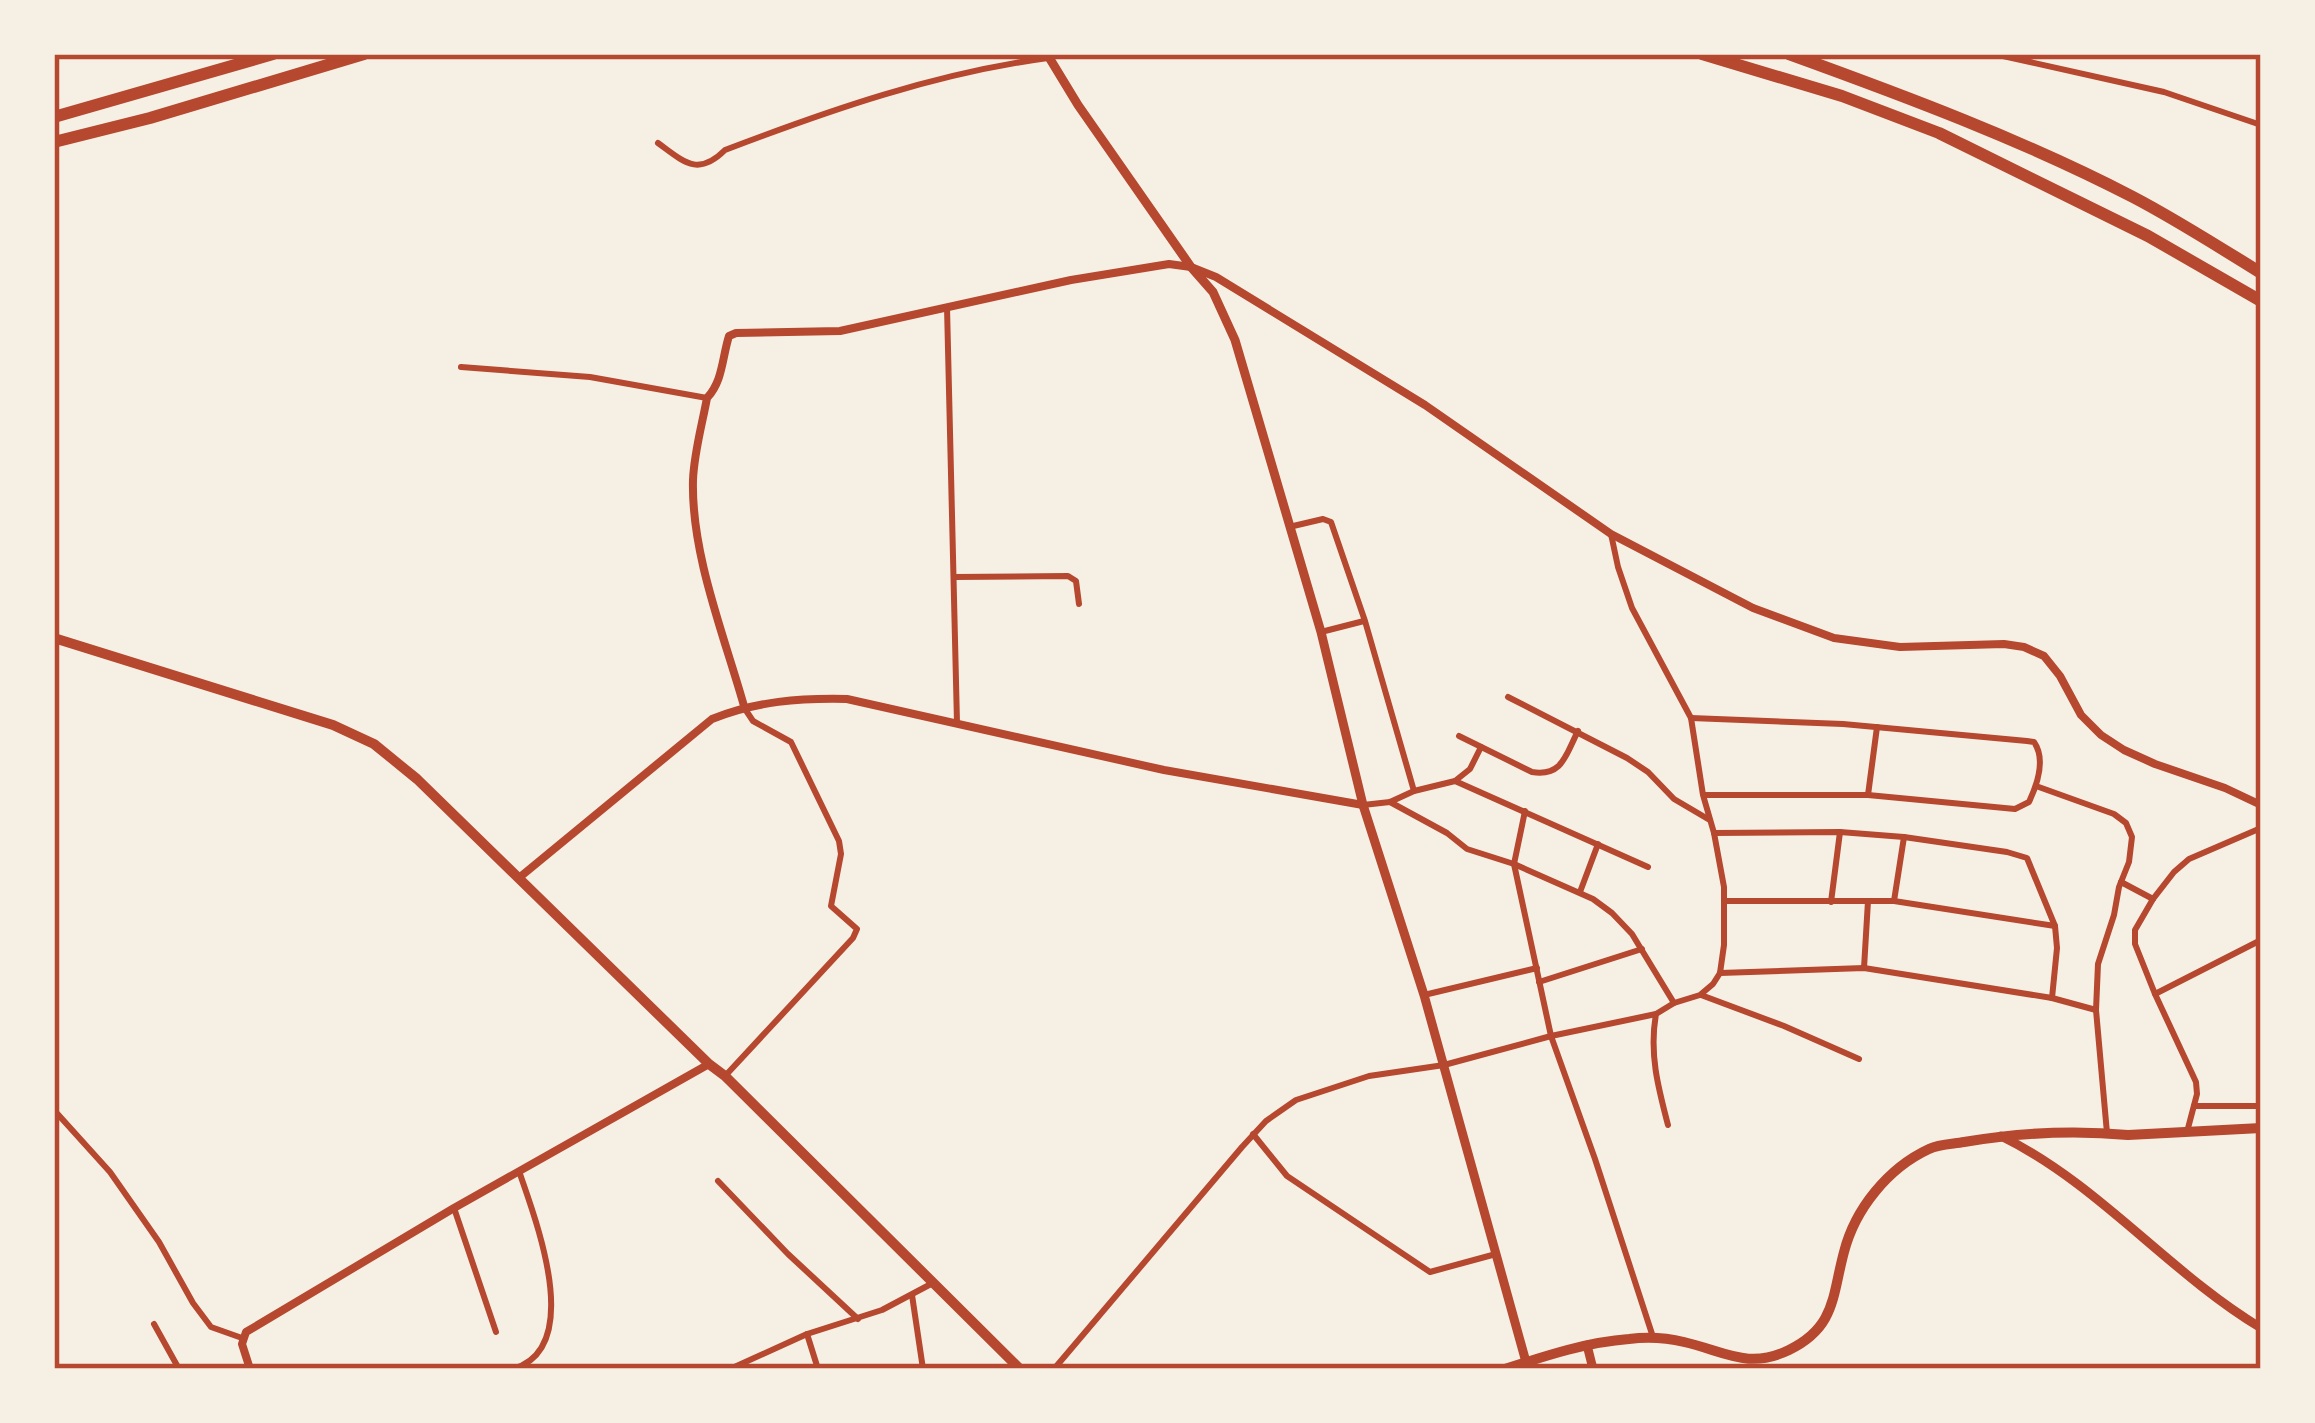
<svg xmlns="http://www.w3.org/2000/svg" width="2315" height="1423" viewBox="0 0 2315 1423" font-family="Arial,sans-serif">
	<rect width="100%" height="100%" fill="#f6efe4"/>
	<g fill="none" stroke-linecap="round" stroke-linejoin="round">
		<g stroke="#b5482f" stroke-width="6">
			<path d="M 1994,54 L 2164,92 L 2261,125"/>
			<path d="M 658,143 C 684,162 698,177 725,150 C 830,110 936,73 1048,58"/>
			<path d="M 947,307 L 957,723"/>
			<path d="M 461,367 L 590,377 L 707,398"/>
			<path d="M 1289,527 L 1323,519 L 1331,522 L 1365,621 L 1414,791"/>
			<path d="M 954,577 L 1068,576 L 1076,581 L 1079,604"/>
			<path d="M 1321,632 L 1364,621"/>
			<path d="M 1508,697 L 1627,758 L 1648,772 L 1674,799 L 1708,819"/>
			<path d="M 1691,718 L 1843,724 L 2027,741 L 2034,742 C 2046,759 2037,785 2029,802 L 2015,809 L 1868,795 L 1705,795"/>
			<path d="M 1459,736 L 1532,772 C 1563,777 1566,754 1578,731"/>
			<path d="M 1455,781 L 1470,769 L 1481,747"/>
			<path d="M 2036,786 L 2114,814 L 2126,823 L 2132,837 L 2129,862 L 2119,887 L 2114,915 L 2098,964 L 2096,1010"/>
			<path d="M 1868,795 L 1877,727"/>
			<path d="M 1390,802 L 1447,833 L 1467,849 L 1514,864 L 1593,899 L 1612,913 L 1632,934 L 1674,1003"/>
			<path d="M 1363,805 L 1390,802 L 1414,791 L 1455,781 L 1648,867"/>
			<path d="M 1525,811 L 1514,864 L 1551,1036 L 1595,1159 L 1653,1337"/>
			<path d="M 1714,833 L 1840,832 L 1904,837 L 2007,852 L 2027,858 L 2055,926 L 2057,948 L 2052,998"/>
			<path d="M 2121,882 L 2153,899"/>
			<path d="M 1580,892 L 1598,844"/>
			<path d="M 1724,901 L 1894,901 L 2055,926"/>
			<path d="M 1894,901 L 1904,837"/>
			<path d="M 1831,902 L 1840,832"/>
			<path d="M 1864,968 L 1868,901"/>
			<path d="M 1720,973 L 1864,968 L 2052,998 L 2096,1010 L 2107,1133"/>
			<path d="M 1539,982 L 1642,949"/>
			<path d="M 2155,994 L 2261,940"/>
			<path d="M 1424,995 L 1537,968"/>
			<path d="M 1701,995 L 1784,1026 L 1859,1059"/>
			<path d="M 1656,1014 C 1649,1053 1658,1087 1668,1125"/>
			<path d="M 726,1075 L 853,938 L 857,929 L 831,906 L 841,854 L 839,841 L 791,742 L 753,721 L 745,709"/>
			<path d="M 2194,1106 L 2261,1106"/>
			<path d="M 54,1110 L 110,1172 L 159,1242 L 193,1303 L 211,1327 L 242,1338"/>
			<path d="M 2187,1132 L 2197,1094 L 2196,1082 L 2155,994 L 2135,944 L 2135,930 L 2153,899 L 2174,872 L 2189,859 L 2261,828"/>
			<path d="M 1253,1134 L 1287,1176 L 1430,1272 L 1496,1254"/>
			<path d="M 718,1181 L 788,1254 L 858,1319"/>
			<path d="M 454,1208 L 496,1332"/>
			<path d="M 912,1295 L 923,1369"/>
			<path d="M 154,1324 L 179,1369"/>
			<path d="M 807,1334 L 818,1369"/>
			<path d="M 513,1369 C 585,1348 536,1221 520,1174"/>
			<path d="M 730,1369 L 807,1334 L 882,1310 L 931,1284"/>
			<path d="M 1054,1369 L 1242,1147 L 1266,1121 L 1296,1100 L 1369,1076 L 1444,1065 L 1551,1036 L 1656,1014 L 1674,1003 L 1700,995 L 1713,984 L 1720,973 L 1724,945 L 1724,887 L 1714,833 L 1703,795 L 1691,718 L 1632,608 L 1618,567 L 1611,534"/>
		</g>
		<g stroke="#b5482f" stroke-width="8">
			<path d="M 744,706 C 724,635 691,554 693,480 C 694,453 702,425 707,398 C 723,381 722,358 729,336 L 736,333 L 840,331 L 1071,280 L 1169,264 L 1191,267 L 1216,277 L 1425,405 L 1611,534 L 1753,608 L 1834,638 L 1900,647 L 2004,644 L 2024,647 L 2044,656 L 2060,676 L 2081,715 L 2101,735 L 2124,750 L 2155,764 L 2225,788 L 2261,805"/>
			<path d="M 520,877 L 712,719 C 756,701 800,698 847,699 L 1164,770 L 1363,805"/>
			<path d="M 250,1369 L 242,1344 L 246,1332 L 454,1208 L 709,1064"/>
		</g>
		<g stroke="#b5482f" stroke-width="9">
			<path d="M 1047,54 L 1078,105 L 1191,267 L 1213,292 L 1235,340 L 1321,632 L 1363,805 L 1424,995 L 1526,1362"/>
			<path d="M 2001,1136 C 2099,1184 2168,1272 2261,1328"/>
			<path d="M 1587,1345 L 1593,1369"/>
		</g>
		<g stroke="#b5482f" stroke-width="10">
			<path d="M 54,638 L 333,725 L 374,744 L 417,779 L 709,1064 L 725,1076 L 1020,1369"/>
			<path d="M 1505,1369 C 1545,1356 1587,1342 1629,1339 C 1646,1337 1667,1338 1684,1342 C 1724,1351 1748,1370 1789,1350 C 1836,1327 1832,1296 1844,1252 C 1855,1209 1888,1168 1929,1149 C 1939,1144 1953,1144 1964,1142 C 2017,1133 2075,1130 2128,1135 L 2261,1128"/>
		</g>
		<g stroke="#b5482f" stroke-width="12">
			<path d="M 1702,54 L 1842,96 L 1939,133 L 2148,236 L 2261,301"/>
			<path d="M 1789,54 C 1905,96 2023,140 2133,197 C 2177,220 2219,247 2261,273"/>
			<path d="M 54,117 L 273,54"/>
			<path d="M 54,142 L 150,118 L 364,54"/>
		</g>
	</g>
	<rect width="2315" height="1423" fill="none" stroke="#f6efe4" stroke-width="114"/>
	<rect x="57" y="57" width="2201" height="1309" fill="none" stroke="#b5482f" stroke-width="4.5"/>
</svg>
